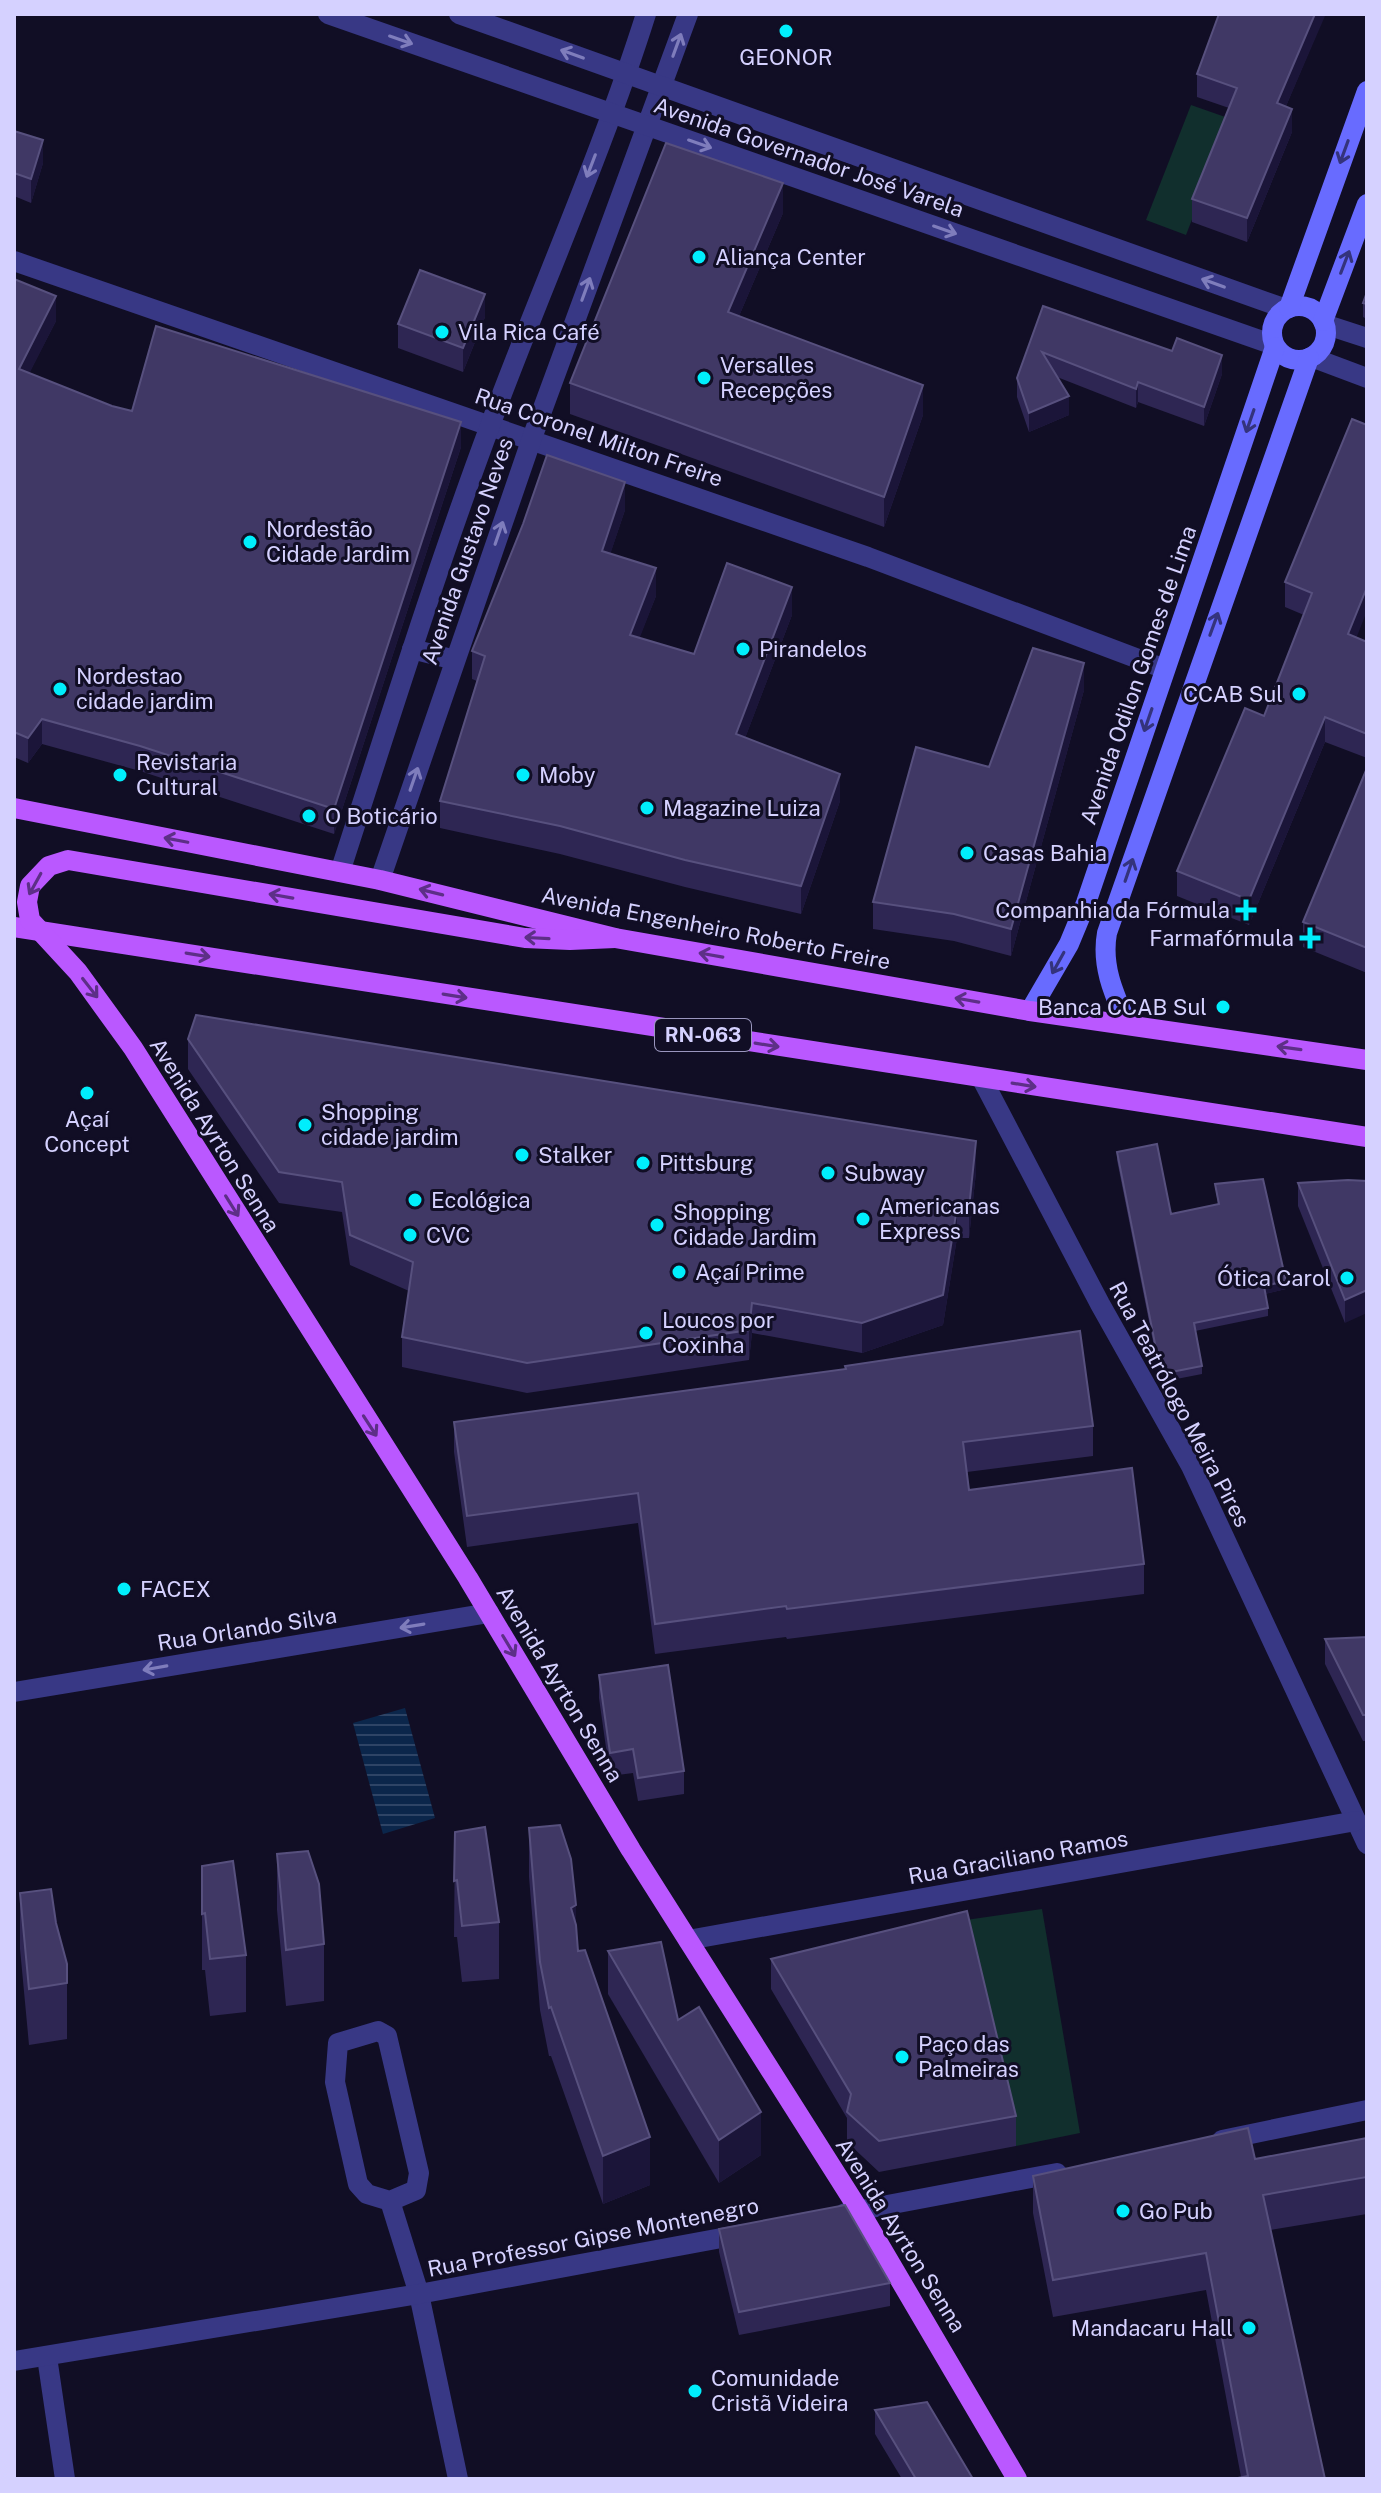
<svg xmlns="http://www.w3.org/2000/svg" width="1381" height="2493" viewBox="0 0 1381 2493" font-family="'Public Sans',sans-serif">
	<defs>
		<pattern id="water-rules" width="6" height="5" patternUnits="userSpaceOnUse" patternTransform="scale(2)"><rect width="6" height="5" fill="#0b264b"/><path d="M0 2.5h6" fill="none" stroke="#2e4466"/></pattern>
	</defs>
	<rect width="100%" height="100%" fill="#110e25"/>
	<g fill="#112f2d">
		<path d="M 1191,105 L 1231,119 L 1186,235 L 1146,220 Z"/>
		<path d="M 1042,1909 L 1080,2133 L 1016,2146 L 959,1921 Z"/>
	</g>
	<path fill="url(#water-rules)" d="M 405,1708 L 435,1818 L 383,1834 L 353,1723 Z"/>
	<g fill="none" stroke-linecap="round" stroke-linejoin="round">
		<g stroke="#383885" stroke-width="20">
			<path d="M 14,261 L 868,557 L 1165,669"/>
			<path d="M 412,649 L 455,660"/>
			<path d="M 340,872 C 389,721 436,570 491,423 C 542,286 602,153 646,14"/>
			<path d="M 380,880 L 532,438 L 688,14"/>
			<path d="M 982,1079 L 1100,1304 L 1191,1466 L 1367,1844"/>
			<path d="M 14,1692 L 489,1613"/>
			<path d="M 688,1940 L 1356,1821"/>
			<path d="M 1222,2140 L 1367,2110"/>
			<path d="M 390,2201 L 367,2194 L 358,2184 L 335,2082 L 338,2043 L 378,2031 L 387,2036 L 419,2173 L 416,2190 L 390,2201 L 419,2294 L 458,2479"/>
			<path d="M 845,2213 L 1057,2173"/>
			<path d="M 47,2357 L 65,2479"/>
			<path d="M 14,2361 L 419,2294 L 743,2234"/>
		</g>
		<g stroke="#383885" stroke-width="20">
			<path d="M 328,14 L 1274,345"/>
			<path d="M 459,14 L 1286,309"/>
			<path d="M 1324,324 L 1367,338"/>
			<path d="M 1311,357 L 1367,378"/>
		</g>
		<g stroke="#686bff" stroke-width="20">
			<circle cx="1299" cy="333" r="27"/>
			<path d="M 1289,308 L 1367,91"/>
			<path d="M 1323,321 L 1367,204"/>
			<path d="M 1030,1011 L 1069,944 L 1086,903 L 1275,347"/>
			<path d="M 1127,1024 C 1114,994 1101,966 1107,933 L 1309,358"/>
		</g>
		<g stroke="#ba58ff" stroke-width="20">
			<path d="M 14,808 L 380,880 L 615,938 L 1030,1011 L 1367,1060"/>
			<path d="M 14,927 L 1367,1137"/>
			<path d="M 615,938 L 570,940 L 525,938 L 68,860 L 49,866 L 30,886 L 27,902 L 30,920 L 78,972 L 133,1048 L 468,1578 L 631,1850 L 859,2210 L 1017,2479"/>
		</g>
	</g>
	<g fill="#2e2653">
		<path d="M 1325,14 L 1286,106 L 1292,132 L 1247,242 L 1192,222 L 1192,199 L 1229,108 L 1197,97 L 1197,74 Z"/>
		<path d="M 14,131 L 43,163 L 31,203 L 14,196 Z"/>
		<path d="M 783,213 L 739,316 L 923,415 L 884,527 L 570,414 L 570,383 Z"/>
		<path d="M 14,279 L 56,321 L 29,373 L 112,406 L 132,411 L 461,447 L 334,834 L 140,771 L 42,744 L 28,763 L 14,757 Z"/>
		<path d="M 1363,303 L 1367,304 L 1367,319 L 1363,317 Z"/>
		<path d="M 1043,306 L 1222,374 L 1204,426 L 1138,402 L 1136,408 L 1057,377 L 1069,415 L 1029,432 L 1017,397 L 1017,378 Z"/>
		<path d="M 485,317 L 463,372 L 398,348 L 398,324 Z"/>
		<path d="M 1352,419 L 1356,637 L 1367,642 L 1367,758 L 1325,742 L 1249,925 L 1177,896 L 1177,871 L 1264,716 L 1304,615 L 1285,607 L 1285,582 Z"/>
		<path d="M 625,510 L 610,554 L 656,596 L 639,638 L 694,654 L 792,615 L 745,738 L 840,801 L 801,914 L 685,887 L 560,854 L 440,828 L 440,801 L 477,681 L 472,679 L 472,651 L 523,524 Z"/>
		<path d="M 1084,690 L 1011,956 L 954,941 L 873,929 L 873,902 L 989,767 Z"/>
		<path d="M 1367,768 L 1367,973 L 1303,947 L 1303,922 Z"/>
		<path d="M 188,1039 L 976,1172 L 969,1238 L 957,1238 L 943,1325 L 862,1353 L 752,1333 L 749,1360 L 527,1393 L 402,1367 L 402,1337 L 409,1291 L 350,1265 L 342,1212 L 279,1203 L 188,1069 Z"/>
		<path d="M 1117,1152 L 1171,1214 L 1218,1205 L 1215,1184 L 1286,1289 L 1265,1294 L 1268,1308 L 1268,1316 L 1195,1331 L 1202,1366 L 1202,1374 L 1161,1382 L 1117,1160 Z"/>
		<path d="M 1367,1181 L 1345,1323 L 1298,1206 L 1298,1183 Z"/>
		<path d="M 454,1422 L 1093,1426 L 1093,1456 L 967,1472 L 969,1490 L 1144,1564 L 1144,1594 L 787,1639 L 786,1637 L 655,1654 L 638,1523 L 467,1547 L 454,1452 Z"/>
		<path d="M 1367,1637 L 1367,1741 L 1363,1741 L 1325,1664 L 1325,1639 Z"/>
		<path d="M 599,1675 L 684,1771 L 684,1794 L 638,1801 L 633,1773 L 610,1776 L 599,1698 Z"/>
		<path d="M 529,1828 L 576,1924 L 578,1951 L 650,2185 L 603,2204 L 551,2056 L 549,2056 L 540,2010 L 529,1877 Z"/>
		<path d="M 455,1832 L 499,1922 L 499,1979 L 462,1982 L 457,1937 L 454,1937 Z"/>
		<path d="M 277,1854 L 324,1944 L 324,2001 L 286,2006 L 277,1910 Z"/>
		<path d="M 202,1866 L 246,1955 L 246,2012 L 210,2016 L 205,1970 L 202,1970 Z"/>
		<path d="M 20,1893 L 56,1923 L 67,1983 L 67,2039 L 29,2045 L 20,1949 Z"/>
		<path d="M 608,1951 L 678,2020 L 761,2155 L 719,2183 L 608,1994 Z"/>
		<path d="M 771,1959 L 1016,2116 L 1016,2146 L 879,2172 L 847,2142 L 847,2118 L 771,1989 Z"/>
		<path d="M 1367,2138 L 1367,2214 L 1270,2230 L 1325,2479 L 1241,2477 L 1206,2290 L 1053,2317 L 1033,2213 L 1033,2176 L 1255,2159 Z"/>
		<path d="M 719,2229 L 890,2283 L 890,2306 L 739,2335 L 719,2252 Z"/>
		<path d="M 875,2410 L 973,2479 L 902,2479 L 875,2434 Z"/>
	</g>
	<g fill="#1b1539">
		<path d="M 1315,14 L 1325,14 L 1325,16 L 1277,127 L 1277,103 Z"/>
		<path d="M 1292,109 L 1292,132 L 1247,242 L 1247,218 Z"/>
		<path d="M 43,140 L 43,163 L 31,203 L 31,179 Z"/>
		<path d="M 783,183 L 783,213 L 728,342 L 728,312 Z"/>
		<path d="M 485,294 L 485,317 L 463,372 L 463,348 Z"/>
		<path d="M 56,296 L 56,321 L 19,394 L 19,369 Z"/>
		<path d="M 1222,355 L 1222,374 L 1204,426 L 1204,407 Z"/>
		<path d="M 1138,382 L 1138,402 L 1136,408 L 1136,389 Z"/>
		<path d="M 923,385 L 923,415 L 884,527 L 884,497 Z"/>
		<path d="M 1069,396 L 1069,415 L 1029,432 L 1029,413 Z"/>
		<path d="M 461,422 L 461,447 L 334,834 L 334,809 Z"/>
		<path d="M 625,482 L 625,510 L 602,579 L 602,551 Z"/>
		<path d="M 656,568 L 656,596 L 630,663 L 630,635 Z"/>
		<path d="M 792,587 L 792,615 L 736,762 L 736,734 Z"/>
		<path d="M 1367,587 L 1367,611 L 1348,659 L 1348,634 Z"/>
		<path d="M 1084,663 L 1084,690 L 1011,956 L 1011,929 Z"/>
		<path d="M 1325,717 L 1325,742 L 1249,925 L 1249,900 Z"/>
		<path d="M 42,719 L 42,744 L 28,763 L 28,738 Z"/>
		<path d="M 840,774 L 840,801 L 801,914 L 801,886 Z"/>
		<path d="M 976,1141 L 976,1172 L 969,1238 L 969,1208 Z"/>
		<path d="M 957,1208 L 957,1238 L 943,1325 L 862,1353 L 862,1323 Z"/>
		<path d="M 1286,1281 L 1286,1289 L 1264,1294 L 1264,1286 Z"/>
		<path d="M 1367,1290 L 1367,1313 L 1345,1323 L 1345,1300 Z"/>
		<path d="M 752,1303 L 752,1333 L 749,1360 L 749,1330 Z"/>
		<path d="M 576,1905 L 576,1954 L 571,1908 Z"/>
		<path d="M 761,2112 L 761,2155 L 719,2183 L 719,2140 Z"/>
		<path d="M 650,2137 L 650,2185 L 603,2204 L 603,2156 Z"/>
	</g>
	<g fill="#403865" stroke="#57507e" stroke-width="2">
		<path d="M 1219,14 L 1315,14 L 1277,103 L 1292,109 L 1247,218 L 1192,199 L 1237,88 L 1197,74 Z"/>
		<path d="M 14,131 L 43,140 L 31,179 L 14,173 Z"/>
		<path d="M 666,143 L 783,183 L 728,312 L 923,385 L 884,497 L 570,383 Z"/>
		<path d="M 420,270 L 485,294 L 463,348 L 398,324 Z"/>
		<path d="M 14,279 L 56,296 L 19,369 L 112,406 L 132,411 L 156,326 L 461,422 L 334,809 L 140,746 L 42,719 L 28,738 L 14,732 Z"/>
		<path d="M 1367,292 L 1367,304 L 1363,303 Z"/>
		<path d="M 1043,306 L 1172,351 L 1177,338 L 1222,355 L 1204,407 L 1138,382 L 1136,389 L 1042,352 L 1069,396 L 1029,413 L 1017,378 Z"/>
		<path d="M 1352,419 L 1367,425 L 1367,587 L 1348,634 L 1367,642 L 1367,734 L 1325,717 L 1249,900 L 1177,871 L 1245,708 L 1264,716 L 1312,593 L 1285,582 Z"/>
		<path d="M 547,455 L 625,482 L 602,551 L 656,568 L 630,635 L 694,654 L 727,563 L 792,587 L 736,734 L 840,774 L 801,886 L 685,860 L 560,826 L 440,801 L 485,656 L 472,651 L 523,524 Z"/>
		<path d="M 1033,648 L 1084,663 L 1011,929 L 954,914 L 873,902 L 916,747 L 989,767 Z"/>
		<path d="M 1367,768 L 1367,948 L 1303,922 Z"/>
		<path d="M 196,1015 L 976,1141 L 969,1208 L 957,1208 L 943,1295 L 862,1323 L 752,1303 L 749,1330 L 527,1363 L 402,1337 L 413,1262 L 350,1235 L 342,1182 L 279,1172 L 188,1039 Z"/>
		<path d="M 1157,1144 L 1171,1214 L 1219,1204 L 1215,1184 L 1263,1179 L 1286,1281 L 1264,1286 L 1268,1308 L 1194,1323 L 1202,1366 L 1161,1374 L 1117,1152 Z"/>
		<path d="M 1348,1180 L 1367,1181 L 1367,1290 L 1345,1300 L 1298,1183 Z"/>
		<path d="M 1080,1331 L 1093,1426 L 963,1442 L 969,1490 L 1132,1468 L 1144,1564 L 787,1609 L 786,1606 L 655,1624 L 638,1493 L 467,1516 L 454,1422 L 846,1369 L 845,1366 Z"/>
		<path d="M 1367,1637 L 1367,1715 L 1363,1715 L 1325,1639 Z"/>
		<path d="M 668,1665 L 684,1771 L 638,1778 L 633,1749 L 610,1753 L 599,1675 Z"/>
		<path d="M 560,1825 L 571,1859 L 576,1905 L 571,1908 L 576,1925 L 578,1951 L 585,1950 L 650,2137 L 603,2156 L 551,2007 L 549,2008 L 540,1962 L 529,1828 Z"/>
		<path d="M 485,1827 L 499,1922 L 462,1926 L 457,1880 L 454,1881 L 455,1832 Z"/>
		<path d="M 308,1851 L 319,1884 L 324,1944 L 286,1950 L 277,1854 Z"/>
		<path d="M 233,1861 L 246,1955 L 210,1959 L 205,1913 L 202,1914 L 202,1866 Z"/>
		<path d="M 51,1889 L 56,1923 L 67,1964 L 67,1983 L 29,1989 L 20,1893 Z"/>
		<path d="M 967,1911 L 1016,2116 L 879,2141 L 847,2112 L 851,2094 L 771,1959 Z"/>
		<path d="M 661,1942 L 678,2020 L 699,2007 L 761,2112 L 719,2140 L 608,1951 Z"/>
		<path d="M 1248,2128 L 1255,2159 L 1367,2138 L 1367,2177 L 1263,2195 L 1325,2479 L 1233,2479 L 1248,2476 L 1206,2253 L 1053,2280 L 1033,2176 Z"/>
		<path d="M 845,2205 L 890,2283 L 739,2312 L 719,2229 Z"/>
		<path d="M 927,2402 L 973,2479 L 916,2479 L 875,2410 Z"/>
	</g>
	<defs><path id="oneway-shaft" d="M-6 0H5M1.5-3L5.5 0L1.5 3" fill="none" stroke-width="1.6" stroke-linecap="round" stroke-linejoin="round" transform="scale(2)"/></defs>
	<g stroke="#7f7dbc">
		<use href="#oneway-shaft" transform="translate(401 40) rotate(19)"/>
		<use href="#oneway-shaft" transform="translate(677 45) rotate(-70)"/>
		<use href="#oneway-shaft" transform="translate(572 54) rotate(-160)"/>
		<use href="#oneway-shaft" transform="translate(700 144) rotate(19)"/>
		<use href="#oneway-shaft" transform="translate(591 166) rotate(111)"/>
		<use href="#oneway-shaft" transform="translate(945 230) rotate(19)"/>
		<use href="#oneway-shaft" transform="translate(1213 283) rotate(-160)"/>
		<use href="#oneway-shaft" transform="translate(586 289) rotate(-70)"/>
		<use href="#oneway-shaft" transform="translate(499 533) rotate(-71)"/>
		<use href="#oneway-shaft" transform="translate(414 779) rotate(-71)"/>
		<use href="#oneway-shaft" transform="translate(412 1626) rotate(171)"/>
		<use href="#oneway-shaft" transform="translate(155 1668) rotate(170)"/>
	</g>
	<g stroke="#34337c">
		<use href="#oneway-shaft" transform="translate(1344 152) rotate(110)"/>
		<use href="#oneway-shaft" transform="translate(1345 262) rotate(-69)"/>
		<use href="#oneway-shaft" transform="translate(1250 421) rotate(109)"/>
		<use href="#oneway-shaft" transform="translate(1214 624) rotate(-70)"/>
		<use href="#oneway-shaft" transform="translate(1148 720) rotate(109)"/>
		<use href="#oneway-shaft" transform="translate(1129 870) rotate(-71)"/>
		<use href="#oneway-shaft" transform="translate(1058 963) rotate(119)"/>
	</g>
	<g stroke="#5d2f87">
		<use href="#oneway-shaft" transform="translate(176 840) rotate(-169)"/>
		<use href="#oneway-shaft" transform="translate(35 884) rotate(119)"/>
		<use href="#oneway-shaft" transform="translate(431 892) rotate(-166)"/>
		<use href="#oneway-shaft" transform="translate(281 896) rotate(-170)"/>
		<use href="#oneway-shaft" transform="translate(537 938) rotate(-177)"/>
		<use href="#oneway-shaft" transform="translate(198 955) rotate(9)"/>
		<use href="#oneway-shaft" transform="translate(711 955) rotate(-170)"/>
		<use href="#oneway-shaft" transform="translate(90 988) rotate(52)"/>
		<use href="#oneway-shaft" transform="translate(455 996) rotate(9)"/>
		<use href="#oneway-shaft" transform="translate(967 1000) rotate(-170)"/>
		<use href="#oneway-shaft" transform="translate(767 1045) rotate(9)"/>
		<use href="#oneway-shaft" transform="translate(1289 1048) rotate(-172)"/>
		<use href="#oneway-shaft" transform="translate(1024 1085) rotate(9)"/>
		<use href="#oneway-shaft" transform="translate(232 1206) rotate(58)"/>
		<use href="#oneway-shaft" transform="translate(370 1426) rotate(57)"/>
		<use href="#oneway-shaft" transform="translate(509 1646) rotate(59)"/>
	</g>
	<g fill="#00eefc" stroke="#110e25" stroke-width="3">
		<circle cx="786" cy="31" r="8"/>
		<circle cx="699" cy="257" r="8"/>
		<circle cx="442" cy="332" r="8"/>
		<circle cx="704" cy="378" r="8"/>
		<circle cx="250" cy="542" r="8"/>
		<circle cx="743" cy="649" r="8"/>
		<circle cx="60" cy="689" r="8"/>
		<circle cx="1299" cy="694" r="8"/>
		<circle cx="120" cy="775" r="8"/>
		<circle cx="523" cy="775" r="8"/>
		<circle cx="647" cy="808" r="8"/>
		<circle cx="309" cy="816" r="8"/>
		<circle cx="967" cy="853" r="8"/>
		<path d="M1242 898h8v8h8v8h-8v8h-8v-8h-8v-8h8z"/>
		<path d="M1306 926h8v8h8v8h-8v8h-8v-8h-8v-8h8z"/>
		<circle cx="1223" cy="1007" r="8"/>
		<circle cx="87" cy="1093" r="8"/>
		<circle cx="305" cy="1125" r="8"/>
		<circle cx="522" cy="1155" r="8"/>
		<circle cx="643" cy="1163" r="8"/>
		<circle cx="828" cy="1173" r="8"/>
		<circle cx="415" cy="1200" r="8"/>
		<circle cx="863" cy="1219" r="8"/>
		<circle cx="657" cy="1225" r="8"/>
		<circle cx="410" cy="1235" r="8"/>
		<circle cx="679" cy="1272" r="8"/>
		<circle cx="1347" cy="1278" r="8"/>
		<circle cx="646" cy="1333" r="8"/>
		<circle cx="124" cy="1589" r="8"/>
		<circle cx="902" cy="2057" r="8"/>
		<circle cx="1123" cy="2211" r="8"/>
		<circle cx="1249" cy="2328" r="8"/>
		<circle cx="695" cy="2391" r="8"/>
	</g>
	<g text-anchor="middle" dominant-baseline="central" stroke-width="6" stroke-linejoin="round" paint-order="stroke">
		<rect fill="#110e25" stroke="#9a96be" stroke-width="2" x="655" y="1019" width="96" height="32" rx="6"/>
		<g font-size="20" font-weight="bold" fill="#d5d1ff">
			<text x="703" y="1035">RN-063</text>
		</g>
		<g font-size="22" fill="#d5d1ff" stroke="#110e25" text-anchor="start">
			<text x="786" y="57" text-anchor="middle">GEONOR</text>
			<text x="715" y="257">Aliança Center</text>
			<text x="458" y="332">Vila Rica Café</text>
			<text x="720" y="365">Versalles<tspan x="720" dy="25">Recepções</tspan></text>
			<text x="266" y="529">Nordestão<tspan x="266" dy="25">Cidade Jardim</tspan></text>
			<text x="759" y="649">Pirandelos</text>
			<text x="76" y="676">Nordestao<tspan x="76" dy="25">cidade jardim</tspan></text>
			<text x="1283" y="694" text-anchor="end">CCAB Sul</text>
			<text x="136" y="762">Revistaria<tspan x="136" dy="25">Cultural</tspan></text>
			<text x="539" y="775">Moby</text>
			<text x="663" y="808">Magazine Luiza</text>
			<text x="325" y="816">O Boticário</text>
			<text x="983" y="853">Casas Bahia</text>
			<text x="1230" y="910" text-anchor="end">Companhia da Fórmula</text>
			<text x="1294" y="938" text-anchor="end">Farmafórmula</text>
			<text x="1207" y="1007" text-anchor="end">Banca CCAB Sul</text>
			<text x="321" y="1112">Shopping<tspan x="321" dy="25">cidade jardim</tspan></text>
			<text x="87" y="1119" text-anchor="middle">Açaí<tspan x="87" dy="25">Concept</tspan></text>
			<text x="538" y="1155">Stalker</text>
			<text x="659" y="1163">Pittsburg</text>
			<text x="844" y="1173">Subway</text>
			<text x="431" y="1200">Ecológica</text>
			<text x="879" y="1206">Americanas<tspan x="879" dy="25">Express</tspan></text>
			<text x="673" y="1212">Shopping<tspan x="673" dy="25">Cidade Jardim</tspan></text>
			<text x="426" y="1235">CVC</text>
			<text x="695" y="1272">Açaí Prime</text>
			<text x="1331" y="1278" text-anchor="end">Ótica Carol</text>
			<text x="662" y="1320">Loucos por<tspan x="662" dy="25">Coxinha</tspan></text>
			<text x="140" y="1589">FACEX</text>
			<text x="918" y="2044">Paço das<tspan x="918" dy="25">Palmeiras</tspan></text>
			<text x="1139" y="2211">Go Pub</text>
			<text x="1233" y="2328" text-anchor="end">Mandacaru Hall</text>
			<text x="711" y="2378">Comunidade<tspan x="711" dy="25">Cristã Videira</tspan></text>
		</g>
		<g font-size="22" fill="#d5d1ff" stroke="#110e25">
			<text transform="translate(809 157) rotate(19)">Avenida Governador José Varela</text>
			<text transform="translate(599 437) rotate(19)">Rua Coronel Milton Freire</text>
			<text transform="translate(467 551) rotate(-71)">Avenida Gustavo Neves</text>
			<text transform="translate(1138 675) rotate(-71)">Avenida Odilon Gomes de Lima</text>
			<text transform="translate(716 928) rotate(11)">Avenida Engenheiro Roberto Freire</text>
			<text transform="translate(215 1135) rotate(58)">Avenida Ayrton Senna</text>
			<text transform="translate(1180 1404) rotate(62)">Rua Teatrólogo Meira Pires</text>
			<text transform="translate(247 1629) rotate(-9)">Rua Orlando Silva</text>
			<text transform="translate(560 1684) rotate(59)">Avenida Ayrton Senna</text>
			<text transform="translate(1018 1857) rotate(-10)">Rua Graciliano Ramos</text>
			<text transform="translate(901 2235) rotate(58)">Avenida Ayrton Senna</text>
			<text transform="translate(593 2237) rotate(-11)">Rua Professor Gipse Montenegro</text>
		</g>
	</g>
	<rect width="1381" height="2493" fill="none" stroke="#d5d1ff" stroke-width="32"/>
</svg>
